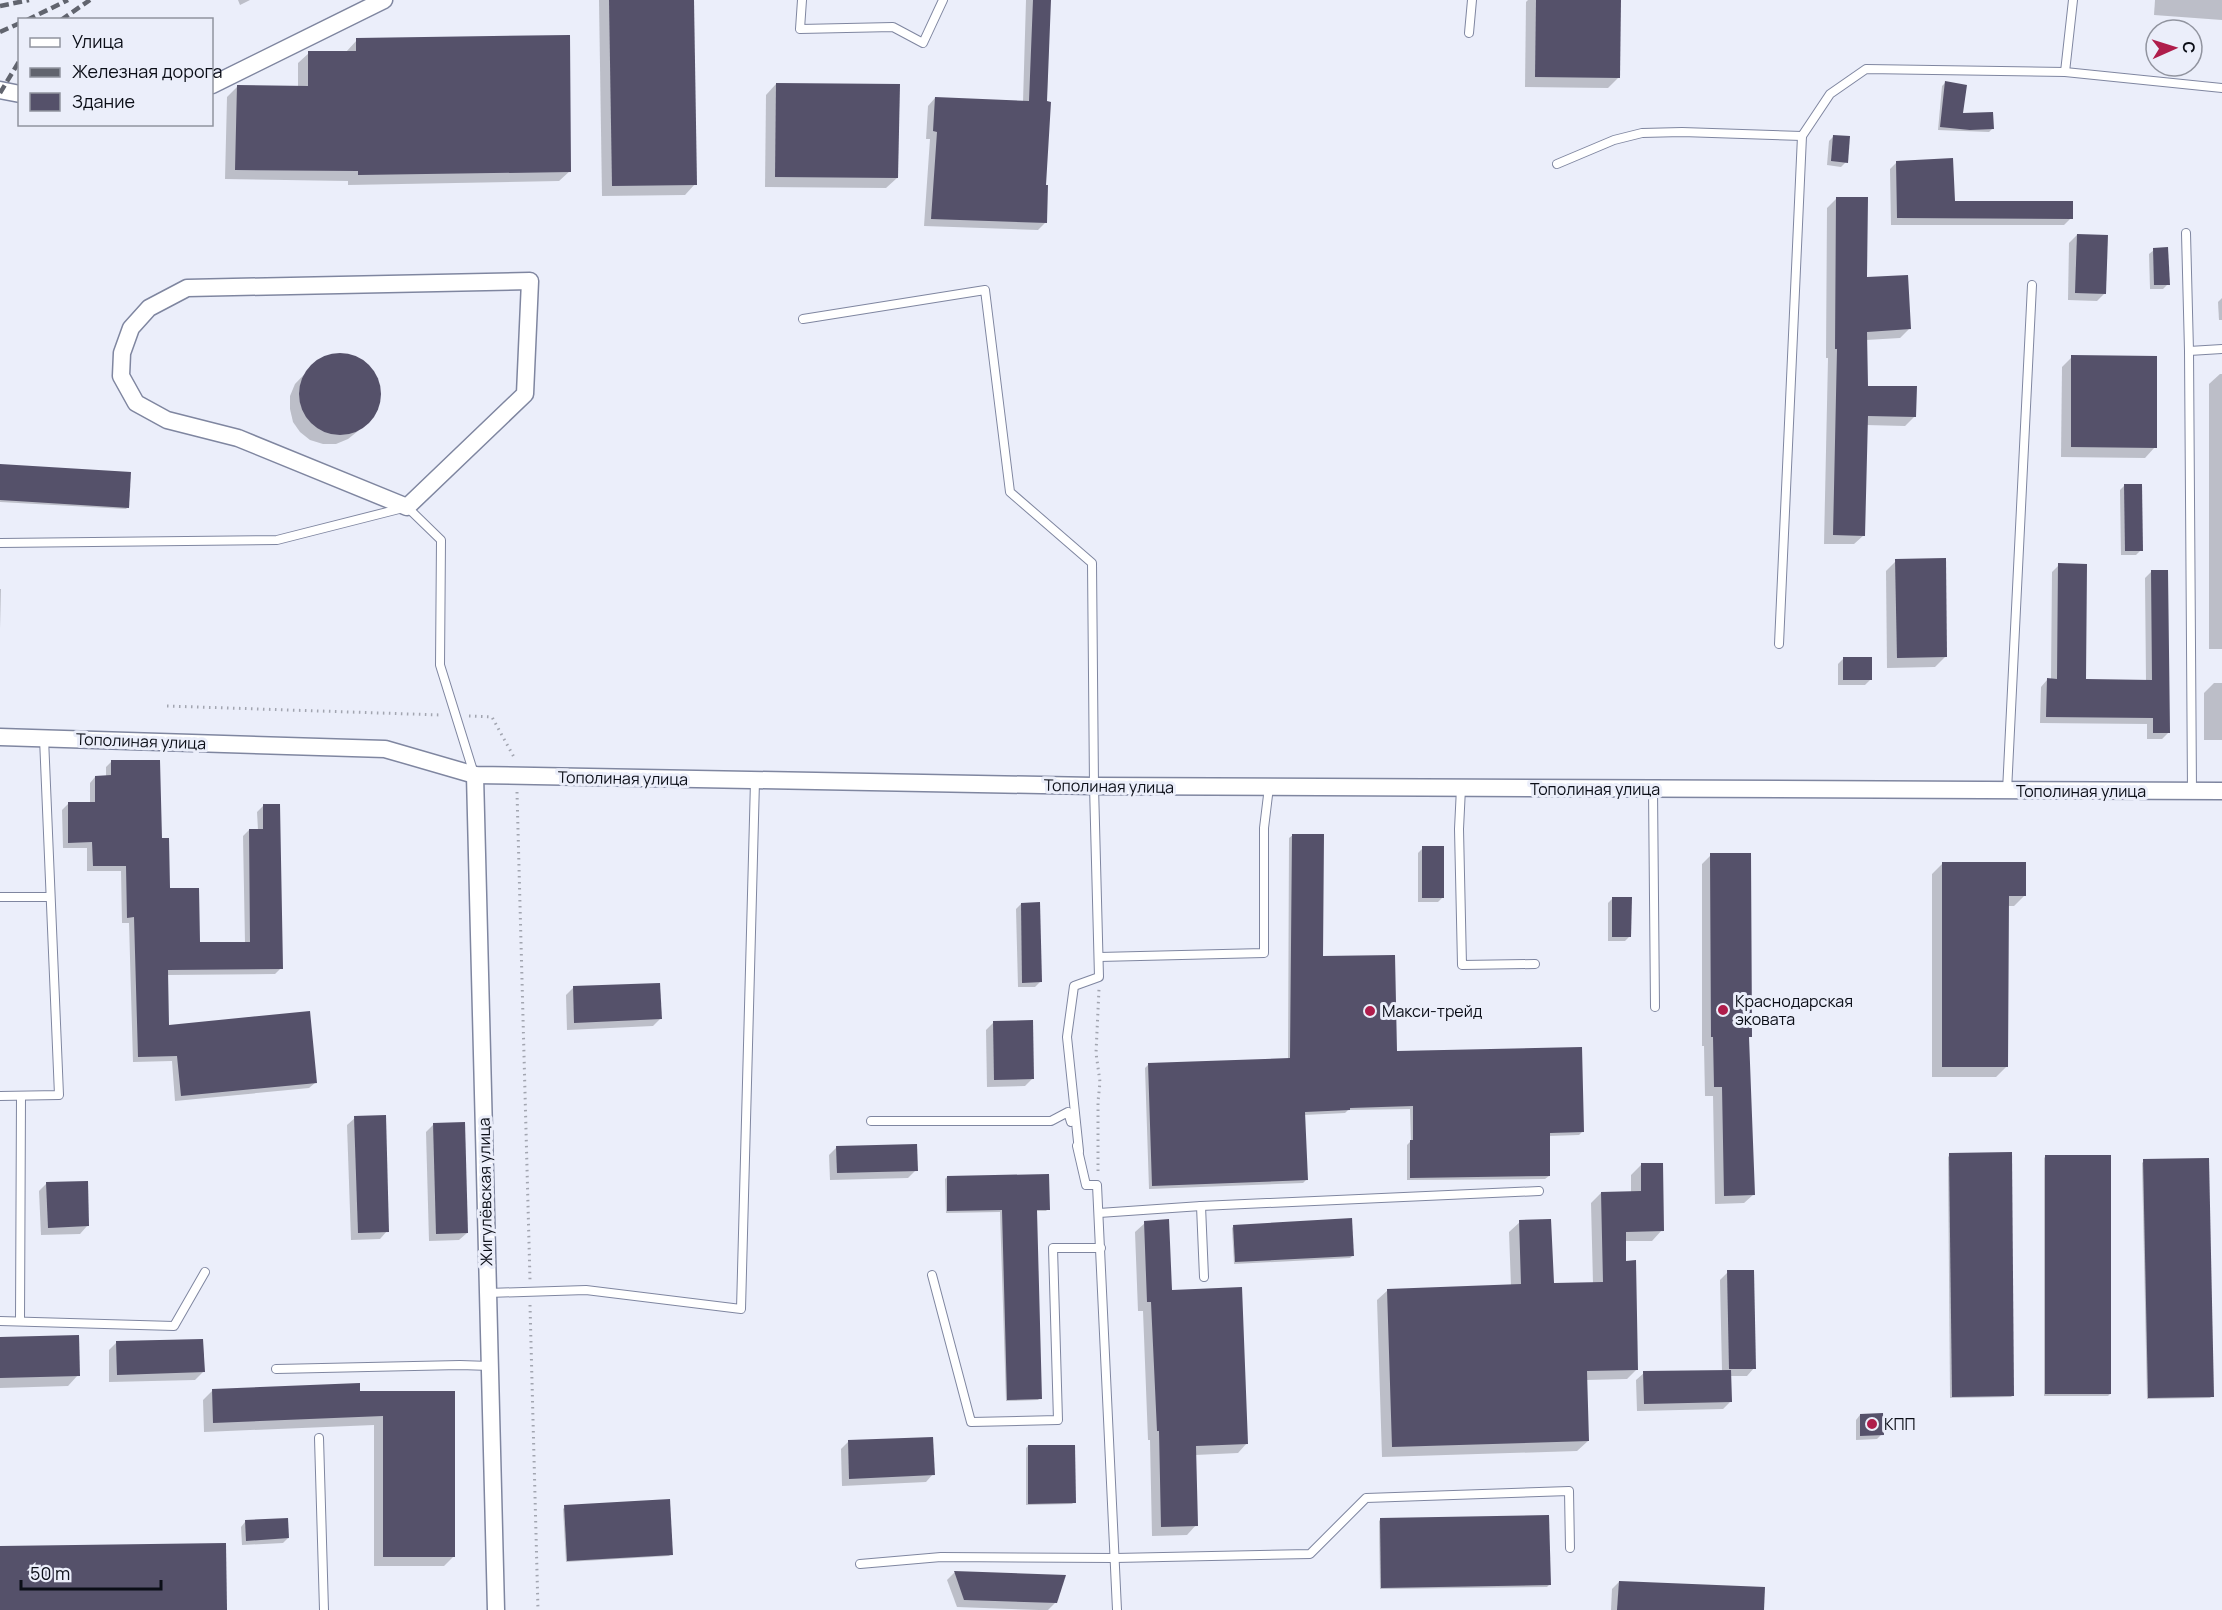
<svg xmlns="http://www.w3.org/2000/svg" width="2222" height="1610" viewBox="0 0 2222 1610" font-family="Manrope,sans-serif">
	<rect width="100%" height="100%" fill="#ebeefa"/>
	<g fill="#0003">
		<path d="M 238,0 L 250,0 L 240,5 Z"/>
		<path d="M 599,0 L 693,0 L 695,184 L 685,195 L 602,196 Z"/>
		<path d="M 1026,0 L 1050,0 L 1044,186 L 1046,222 L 1038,230 L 924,226 L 930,139 L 926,139 L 928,106 L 935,98 L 1023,102 Z"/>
		<path d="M 1528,0 L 1620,0 L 1619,77 L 1608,88 L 1525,87 L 1526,2 Z"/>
		<path d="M 2155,0 L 2222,0 L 2222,20 L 2154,15 Z"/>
		<path d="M 357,40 L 570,171 L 559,181 L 348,185 L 348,181 L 225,179 L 227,97 L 237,87 L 298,88 L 298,63 L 309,53 L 346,52 Z"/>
		<path d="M 1945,83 L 1961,114 L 1992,129 L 1989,132 L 1938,130 L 1942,86 Z"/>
		<path d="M 776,84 L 897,178 L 886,188 L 765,187 L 766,95 Z"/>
		<path d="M 1834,136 L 1846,162 L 1841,167 L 1827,165 L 1829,141 Z"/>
		<path d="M 1897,162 L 1953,202 L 2071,218 L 2064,225 L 1891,225 L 1890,169 Z"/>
		<path d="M 1836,199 L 1866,279 L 1909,329 L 1900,338 L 1866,340 L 1867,387 L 1915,416 L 1905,426 L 1866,425 L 1864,535 L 1854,544 L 1824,544 L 1828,358 L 1826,358 L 1827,208 Z"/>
		<path d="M 2077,235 L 2105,293 L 2097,301 L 2068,300 L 2069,243 Z"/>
		<path d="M 2154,250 L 2168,284 L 2163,289 L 2150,289 L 2149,254 Z"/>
		<path d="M 2222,298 L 2222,320 L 2219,320 L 2218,302 Z"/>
		<path d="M 338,354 L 351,356 L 363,362 L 372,371 L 378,383 L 379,396 L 376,409 L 369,420 L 358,431 L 348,439 L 336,444 L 323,444 L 310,440 L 300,432 L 293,422 L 290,409 L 290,396 L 295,384 L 315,363 L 326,357 Z"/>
		<path d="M 2072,357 L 2155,447 L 2145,458 L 2061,457 L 2062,367 Z"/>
		<path d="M 2220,374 L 2222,374 L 2222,649 L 2209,649 L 2209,384 Z"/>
		<path d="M 0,466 L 128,507 L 126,509 L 0,502 Z"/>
		<path d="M 2125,485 L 2141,550 L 2136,555 L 2121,555 L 2120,490 Z"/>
		<path d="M 1896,561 L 1946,656 L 1935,667 L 1887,668 L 1886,571 Z"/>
		<path d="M 2059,565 L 2084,680 L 2146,682 L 2145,578 L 2151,572 L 2169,732 L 2162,739 L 2147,739 L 2147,724 L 2040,723 L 2041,687 L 2047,680 L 2051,680 L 2052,572 Z"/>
		<path d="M 0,589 L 1,589 L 0,629 Z"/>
		<path d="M 1843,659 L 1870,680 L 1865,685 L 1838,685 L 1838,664 Z"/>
		<path d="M 2214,683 L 2222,683 L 2222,740 L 2204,740 L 2204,693 Z"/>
		<path d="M 111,762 L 160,840 L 168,890 L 198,944 L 245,943 L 243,836 L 249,830 L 258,830 L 257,812 L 263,806 L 281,968 L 275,974 L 166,975 L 168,1026 L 315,1083 L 309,1088 L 175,1101 L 172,1061 L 133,1062 L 129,923 L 122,923 L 121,871 L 87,871 L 87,848 L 63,848 L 62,810 L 68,804 L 90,804 L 90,783 L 95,777 L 106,777 L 106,767 Z"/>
		<path d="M 1293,835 L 1322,957 L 1395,1052 L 1582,1132 L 1579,1135 L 1548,1136 L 1549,1176 L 1545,1179 L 1407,1180 L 1407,1145 L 1411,1141 L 1410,1109 L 1348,1110 L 1345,1113 L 1304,1115 L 1306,1180 L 1303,1183 L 1149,1189 L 1145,1068 L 1148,1065 L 1288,1060 L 1289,838 Z"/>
		<path d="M 1423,848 L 1443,897 L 1438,902 L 1418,902 L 1418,853 Z"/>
		<path d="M 1711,855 L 1750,1036 L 1748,1039 L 1754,1194 L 1744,1203 L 1715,1204 L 1713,1096 L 1705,1096 L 1704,1046 L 1702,1046 L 1702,864 Z"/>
		<path d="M 1943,863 L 2024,896 L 2014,906 L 2007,906 L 2007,1066 L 1996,1077 L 1932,1077 L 1932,874 Z"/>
		<path d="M 1613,898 L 1630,936 L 1625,941 L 1608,941 L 1608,903 Z"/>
		<path d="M 1021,904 L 1040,982 L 1035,987 L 1018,987 L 1016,909 Z"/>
		<path d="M 573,988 L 660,1019 L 653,1026 L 567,1030 L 566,995 Z"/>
		<path d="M 993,1023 L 1033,1078 L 1025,1086 L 987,1087 L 986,1030 Z"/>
		<path d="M 355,1118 L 387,1231 L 380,1239 L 351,1240 L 347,1125 Z"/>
		<path d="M 433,1125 L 467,1233 L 459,1240 L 429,1241 L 426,1132 Z"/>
		<path d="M 837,1147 L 916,1170 L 908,1178 L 830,1180 L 829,1155 Z"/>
		<path d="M 1950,1155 L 2013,1395 L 2011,1397 L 1950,1398 L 1948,1157 Z"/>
		<path d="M 2046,1156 L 2110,1394 L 2108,1396 L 2044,1396 L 2044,1158 Z"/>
		<path d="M 2144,1161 L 2212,1396 L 2210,1398 L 2147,1399 L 2142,1163 Z"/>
		<path d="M 1641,1165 L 1662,1230 L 1652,1241 L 1624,1241 L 1637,1369 L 1627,1379 L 1586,1380 L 1588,1441 L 1577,1451 L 1382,1457 L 1377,1300 L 1388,1290 L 1511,1286 L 1509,1232 L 1520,1222 L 1552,1285 L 1593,1284 L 1591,1203 L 1601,1193 L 1631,1193 L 1631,1175 Z"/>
		<path d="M 947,1177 L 1048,1209 L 1046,1211 L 1035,1211 L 1040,1398 L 1038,1400 L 1006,1401 L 1000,1212 L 946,1213 L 945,1179 Z"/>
		<path d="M 47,1183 L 87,1226 L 80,1234 L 41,1235 L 39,1191 Z"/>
		<path d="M 1145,1223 L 1171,1292 L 1247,1443 L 1238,1453 L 1195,1455 L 1196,1525 L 1187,1535 L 1152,1536 L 1150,1440 L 1148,1440 L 1143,1311 L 1138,1311 L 1135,1232 Z"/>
		<path d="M 1234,1226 L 1352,1256 L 1350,1258 L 1234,1264 L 1232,1228 Z"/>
		<path d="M 1728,1272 L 1754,1368 L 1747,1376 L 1730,1376 L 1730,1402 L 1723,1409 L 1637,1411 L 1636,1380 L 1644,1373 L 1722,1371 L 1720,1280 Z"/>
		<path d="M 0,1339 L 78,1375 L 68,1386 L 0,1388 Z"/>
		<path d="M 116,1343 L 203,1372 L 195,1380 L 109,1382 L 109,1350 Z"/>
		<path d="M 213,1390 L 453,1392 L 453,1557 L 444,1566 L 374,1566 L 374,1425 L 204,1432 L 203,1400 Z"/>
		<path d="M 1860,1415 L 1882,1434 L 1877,1439 L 1856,1440 L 1856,1420 Z"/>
		<path d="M 848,1442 L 933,1474 L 926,1482 L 842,1486 L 841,1449 Z"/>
		<path d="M 1028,1446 L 1074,1502 L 1072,1504 L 1026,1505 L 1026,1448 Z"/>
		<path d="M 565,1507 L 671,1554 L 669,1556 L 566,1562 L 563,1509 Z"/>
		<path d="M 1381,1519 L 1549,1585 L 1547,1587 L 1380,1589 L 1379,1521 Z"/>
		<path d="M 245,1522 L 288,1538 L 283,1543 L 242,1545 L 241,1527 Z"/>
		<path d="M 954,1573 L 1064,1576 L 1056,1602 L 1048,1610 L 1039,1610 L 957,1607 L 947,1580 Z"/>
		<path d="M 1619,1582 L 1762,1610 L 1611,1610 L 1612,1589 Z"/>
	</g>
	<g fill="#55516a">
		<path d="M 609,0 L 694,0 L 697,185 L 612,186 Z"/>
		<path d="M 1033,0 L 1051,0 L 1047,101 L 1051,102 L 1046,185 L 1048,185 L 1047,223 L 931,219 L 937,132 L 933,131 L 935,97 L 1029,101 Z"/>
		<path d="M 1536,0 L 1621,0 L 1620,78 L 1535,77 Z"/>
		<path d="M 570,35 L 571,172 L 358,175 L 358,171 L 235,170 L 237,85 L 308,86 L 308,51 L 356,51 L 356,38 Z"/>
		<path d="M 1945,81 L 1967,85 L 1963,113 L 1993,112 L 1994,129 L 1970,130 L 1940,127 Z"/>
		<path d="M 776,83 L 900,84 L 898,178 L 775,177 Z"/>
		<path d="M 1833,135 L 1850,136 L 1848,163 L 1831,161 Z"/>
		<path d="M 1953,158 L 1955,201 L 2073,201 L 2073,219 L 1897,218 L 1896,161 Z"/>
		<path d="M 1836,197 L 1868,197 L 1867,277 L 1908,275 L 1911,329 L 1867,332 L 1868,386 L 1917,386 L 1916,417 L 1868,416 L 1865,536 L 1833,535 L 1837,349 L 1835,349 Z"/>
		<path d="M 2077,234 L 2108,235 L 2106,294 L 2075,293 Z"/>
		<path d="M 2168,247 L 2170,285 L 2154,285 L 2153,248 Z"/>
		<circle cx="340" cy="394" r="41"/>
		<path d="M 2071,355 L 2157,356 L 2157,448 L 2071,447 Z"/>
		<path d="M 0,464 L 131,472 L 129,508 L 0,500 Z"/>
		<path d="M 2124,484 L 2142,484 L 2143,551 L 2125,551 Z"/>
		<path d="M 1946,558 L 1947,657 L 1897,658 L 1895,559 Z"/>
		<path d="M 2058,563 L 2087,564 L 2086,679 L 2152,680 L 2151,570 L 2168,570 L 2170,733 L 2153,733 L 2153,718 L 2046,717 L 2047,678 L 2057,679 Z"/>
		<rect x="1843" y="657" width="29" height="23"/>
		<path d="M 111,760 L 160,760 L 162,838 L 169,838 L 170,888 L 199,888 L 200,942 L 250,942 L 249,829 L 263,829 L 263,804 L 280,804 L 283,969 L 168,970 L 169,1025 L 310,1011 L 317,1083 L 181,1096 L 177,1056 L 138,1057 L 134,917 L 127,918 L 126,866 L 93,866 L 92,842 L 68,843 L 68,802 L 95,802 L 95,776 L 111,775 Z"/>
		<path d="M 1292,834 L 1324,834 L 1323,956 L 1395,955 L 1397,1051 L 1582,1047 L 1584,1132 L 1550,1133 L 1550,1176 L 1410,1178 L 1410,1140 L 1413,1140 L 1413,1106 L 1350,1108 L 1350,1110 L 1305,1112 L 1308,1180 L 1152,1186 L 1148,1063 L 1290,1058 Z"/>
		<rect x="1422" y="846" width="22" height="52"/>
		<path d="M 1710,853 L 1751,853 L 1752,1037 L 1749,1037 L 1755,1195 L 1724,1196 L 1722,1087 L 1714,1087 L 1713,1037 L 1711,1037 Z"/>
		<path d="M 1942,862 L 2026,862 L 2026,896 L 2009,896 L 2008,1067 L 1942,1067 Z"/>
		<path d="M 1612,897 L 1632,897 L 1631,937 L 1612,937 Z"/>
		<path d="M 1040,902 L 1042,982 L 1022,983 L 1021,903 Z"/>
		<path d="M 660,983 L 662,1019 L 574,1023 L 573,986 Z"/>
		<path d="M 1033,1020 L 1034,1079 L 994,1080 L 993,1021 Z"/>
		<path d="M 386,1115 L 389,1232 L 358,1233 L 354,1116 Z"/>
		<path d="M 465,1122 L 468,1233 L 436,1234 L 433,1123 Z"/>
		<path d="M 917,1144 L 918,1171 L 837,1173 L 836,1146 Z"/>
		<path d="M 2012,1152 L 2014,1396 L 1952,1397 L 1949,1153 Z"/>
		<rect x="2045" y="1155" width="66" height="239"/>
		<path d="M 2209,1158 L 2214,1397 L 2148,1398 L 2143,1159 Z"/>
		<path d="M 1641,1163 L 1663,1163 L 1664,1231 L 1626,1232 L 1626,1261 L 1636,1260 L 1638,1370 L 1587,1371 L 1589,1441 L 1392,1447 L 1387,1289 L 1521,1284 L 1519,1220 L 1551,1219 L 1554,1283 L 1603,1282 L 1601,1192 L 1641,1191 Z"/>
		<path d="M 1049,1174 L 1050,1210 L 1037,1210 L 1042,1399 L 1007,1400 L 1002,1210 L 947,1211 L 947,1176 Z"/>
		<path d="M 88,1181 L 89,1226 L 48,1228 L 46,1182 Z"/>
		<path d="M 1352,1218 L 1354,1256 L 1235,1262 L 1233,1225 Z"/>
		<path d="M 1169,1219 L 1172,1290 L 1242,1287 L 1248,1444 L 1196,1446 L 1198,1526 L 1161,1527 L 1159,1431 L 1157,1431 L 1151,1302 L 1147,1302 L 1144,1221 Z"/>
		<path d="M 1727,1270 L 1754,1270 L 1756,1369 L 1729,1369 Z"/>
		<path d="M 79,1335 L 80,1376 L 0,1378 L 0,1337 Z"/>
		<path d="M 203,1339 L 205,1372 L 117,1375 L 116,1341 Z"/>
		<path d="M 1731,1370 L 1732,1402 L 1644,1404 L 1643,1371 Z"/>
		<path d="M 360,1383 L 360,1391 L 455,1391 L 455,1557 L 383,1557 L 383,1416 L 213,1423 L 212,1389 Z"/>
		<path d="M 1883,1413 L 1884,1435 L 1860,1436 L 1860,1414 Z"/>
		<path d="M 933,1437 L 935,1475 L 849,1479 L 848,1440 Z"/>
		<path d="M 1028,1445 L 1075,1445 L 1076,1503 L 1028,1504 Z"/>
		<path d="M 670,1499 L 673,1555 L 567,1561 L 564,1505 Z"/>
		<path d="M 1549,1515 L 1551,1585 L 1381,1588 L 1380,1518 Z"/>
		<path d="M 288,1518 L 289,1538 L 246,1541 L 245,1520 Z"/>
		<path d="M 226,1543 L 227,1610 L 0,1610 L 0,1546 Z"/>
		<path d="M 954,1571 L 1066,1575 L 1057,1603 L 964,1600 Z"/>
		<path d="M 1619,1581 L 1765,1587 L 1764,1610 L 1617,1610 Z"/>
	</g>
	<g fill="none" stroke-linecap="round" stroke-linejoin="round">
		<g stroke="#7f86a0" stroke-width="10">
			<g id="lane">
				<path d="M 802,0 L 800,29 L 893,27 L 923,43 L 943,0"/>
				<path d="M 1469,33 L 1472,0"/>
				<path d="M 2065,72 L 2222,88"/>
				<path d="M 1557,164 L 1614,140 L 1642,133 L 1682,132 L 1802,136 L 1830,94 L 1866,69 L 2065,72 L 2073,0"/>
				<path d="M 2186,233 L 2189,351 L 2192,791"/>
				<path d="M 803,319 L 985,290 L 1010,492 L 1092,563 L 1094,786 L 1099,977 L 1074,986 L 1067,1037 L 1079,1151"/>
				<path d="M 2189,351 L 2222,349"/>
				<path d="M 0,543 L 277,540 L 407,507 L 441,540 L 440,665 L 474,774"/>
				<path d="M 1779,644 L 1802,136"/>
				<path d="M 1461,788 L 1459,829 L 1462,965 L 1535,964"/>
				<path d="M 1653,789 L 1655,1007"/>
				<path d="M 2007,791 L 2032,285"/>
				<path d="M 0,897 L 50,897"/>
				<path d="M 1099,957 L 1264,953 L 1264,828 L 1269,787"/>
				<path d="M 0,1096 L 59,1095 L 44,738"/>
				<path d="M 871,1121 L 1051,1121 L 1068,1112 L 1071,1122"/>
				<path d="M 1077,1146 L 1086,1185 L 1097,1185 L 1117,1610"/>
				<path d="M 1201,1206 L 1204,1277"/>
				<path d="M 1099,1213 L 1201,1206 L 1539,1191"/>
				<path d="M 932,1275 L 971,1422 L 1058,1420 L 1053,1248 L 1101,1248"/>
				<path d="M 488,1293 L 586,1290 L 741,1309 L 755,781"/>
				<path d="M 0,1321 L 174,1326 L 205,1272"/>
				<path d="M 20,1321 L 21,1096"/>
				<path d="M 276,1369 L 460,1365 L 490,1366"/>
				<path d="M 319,1438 L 324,1610"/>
				<path d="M 860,1564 L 941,1557 L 1115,1558 L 1310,1554 L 1366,1498 L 1569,1491 L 1570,1548"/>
			</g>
		</g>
		<g stroke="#7f86a0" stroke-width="19">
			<g id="street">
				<path d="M 212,85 L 384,0"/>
				<path d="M 0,90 L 20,94"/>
				<path d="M 530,281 L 525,394 L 407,507 L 238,438 L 167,420 L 136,403 L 121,376 L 122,353 L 131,328 L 149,308 L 187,288 Z"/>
				<path d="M 0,737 L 385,749 L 475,775 L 1094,786 L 2222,791"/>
				<path d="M 475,775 L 496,1610"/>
			</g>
		</g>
		<g stroke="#a2a5b0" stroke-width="3" stroke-dasharray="1.5 4.5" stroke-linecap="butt">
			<path d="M 167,706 L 441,715"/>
			<path d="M 469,716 L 492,717 L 515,759"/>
			<path d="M 517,792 L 530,1280"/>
			<path d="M 1098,1171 L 1098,1102 L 1100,1082 L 1096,1053 L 1099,989"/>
			<path d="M 530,1305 L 538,1610"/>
		</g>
		<use href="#lane" stroke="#fff" stroke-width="8"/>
		<use href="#street" stroke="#fff" stroke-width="16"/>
		<g stroke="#61646e" stroke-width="4.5" stroke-dasharray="9 4.5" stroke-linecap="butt">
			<path d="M 0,6 L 29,0"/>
			<path d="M 27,20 L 68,0"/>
			<path d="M 61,20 L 90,0"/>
			<path d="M 0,32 L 20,23"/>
			<path d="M 0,93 L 20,60"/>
		</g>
	</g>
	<g fill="#af1d4b" stroke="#ebeefa" stroke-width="2">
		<circle cx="1723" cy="1010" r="6"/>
		<circle cx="1370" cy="1011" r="6"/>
		<circle cx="1872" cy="1424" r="6"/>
	</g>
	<g text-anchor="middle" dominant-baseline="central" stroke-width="6" stroke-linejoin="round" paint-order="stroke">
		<g font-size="16" fill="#0b0e17" stroke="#ebeefa">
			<text transform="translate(141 741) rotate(2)">Тополиная улица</text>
			<text transform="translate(623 778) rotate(1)">Тополиная улица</text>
			<text transform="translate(1109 786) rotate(1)">Тополиная улица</text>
			<text x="1595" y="789">Тополиная улица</text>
			<text x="2081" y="791">Тополиная улица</text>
			<text transform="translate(485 1192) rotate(-91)">Жигулёвская улица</text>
		</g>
		<g font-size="16" fill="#0b0e17" stroke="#ebeefa" text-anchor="start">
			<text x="1735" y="1001">Краснодарская<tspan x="1735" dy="18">эковата</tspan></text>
			<text x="1382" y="1011">Макси-трейд</text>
			<text x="1884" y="1424">КПП</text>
		</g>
	</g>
	<rect x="18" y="18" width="195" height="108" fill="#ebeefa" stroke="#91949f" stroke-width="1.5"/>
	<rect x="30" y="38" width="30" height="9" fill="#ffffff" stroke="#91949f" stroke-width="1.5"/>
	<text x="72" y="48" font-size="18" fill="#0b0e17">Улица</text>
	<rect x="30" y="68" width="30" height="9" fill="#61646e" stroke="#91949f" stroke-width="1.5"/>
	<text x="72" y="78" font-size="18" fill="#0b0e17">Железная дорога</text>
	<rect x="30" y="93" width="30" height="18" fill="#55516a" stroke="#91949f" stroke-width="1.5"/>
	<text x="72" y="108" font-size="18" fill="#0b0e17">Здание</text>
	<g transform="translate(2174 48) rotate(87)"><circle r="28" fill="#ebeefa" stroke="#91949f" stroke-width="1.5"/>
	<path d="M0-4.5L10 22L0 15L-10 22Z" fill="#af1d4b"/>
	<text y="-9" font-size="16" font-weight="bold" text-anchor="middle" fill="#0b0e17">С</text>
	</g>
	<path d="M21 1580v9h140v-9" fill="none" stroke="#0b0e17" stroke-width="3"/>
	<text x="30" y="1580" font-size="18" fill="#0b0e17" stroke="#ebeefa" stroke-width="4.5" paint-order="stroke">50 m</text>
</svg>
